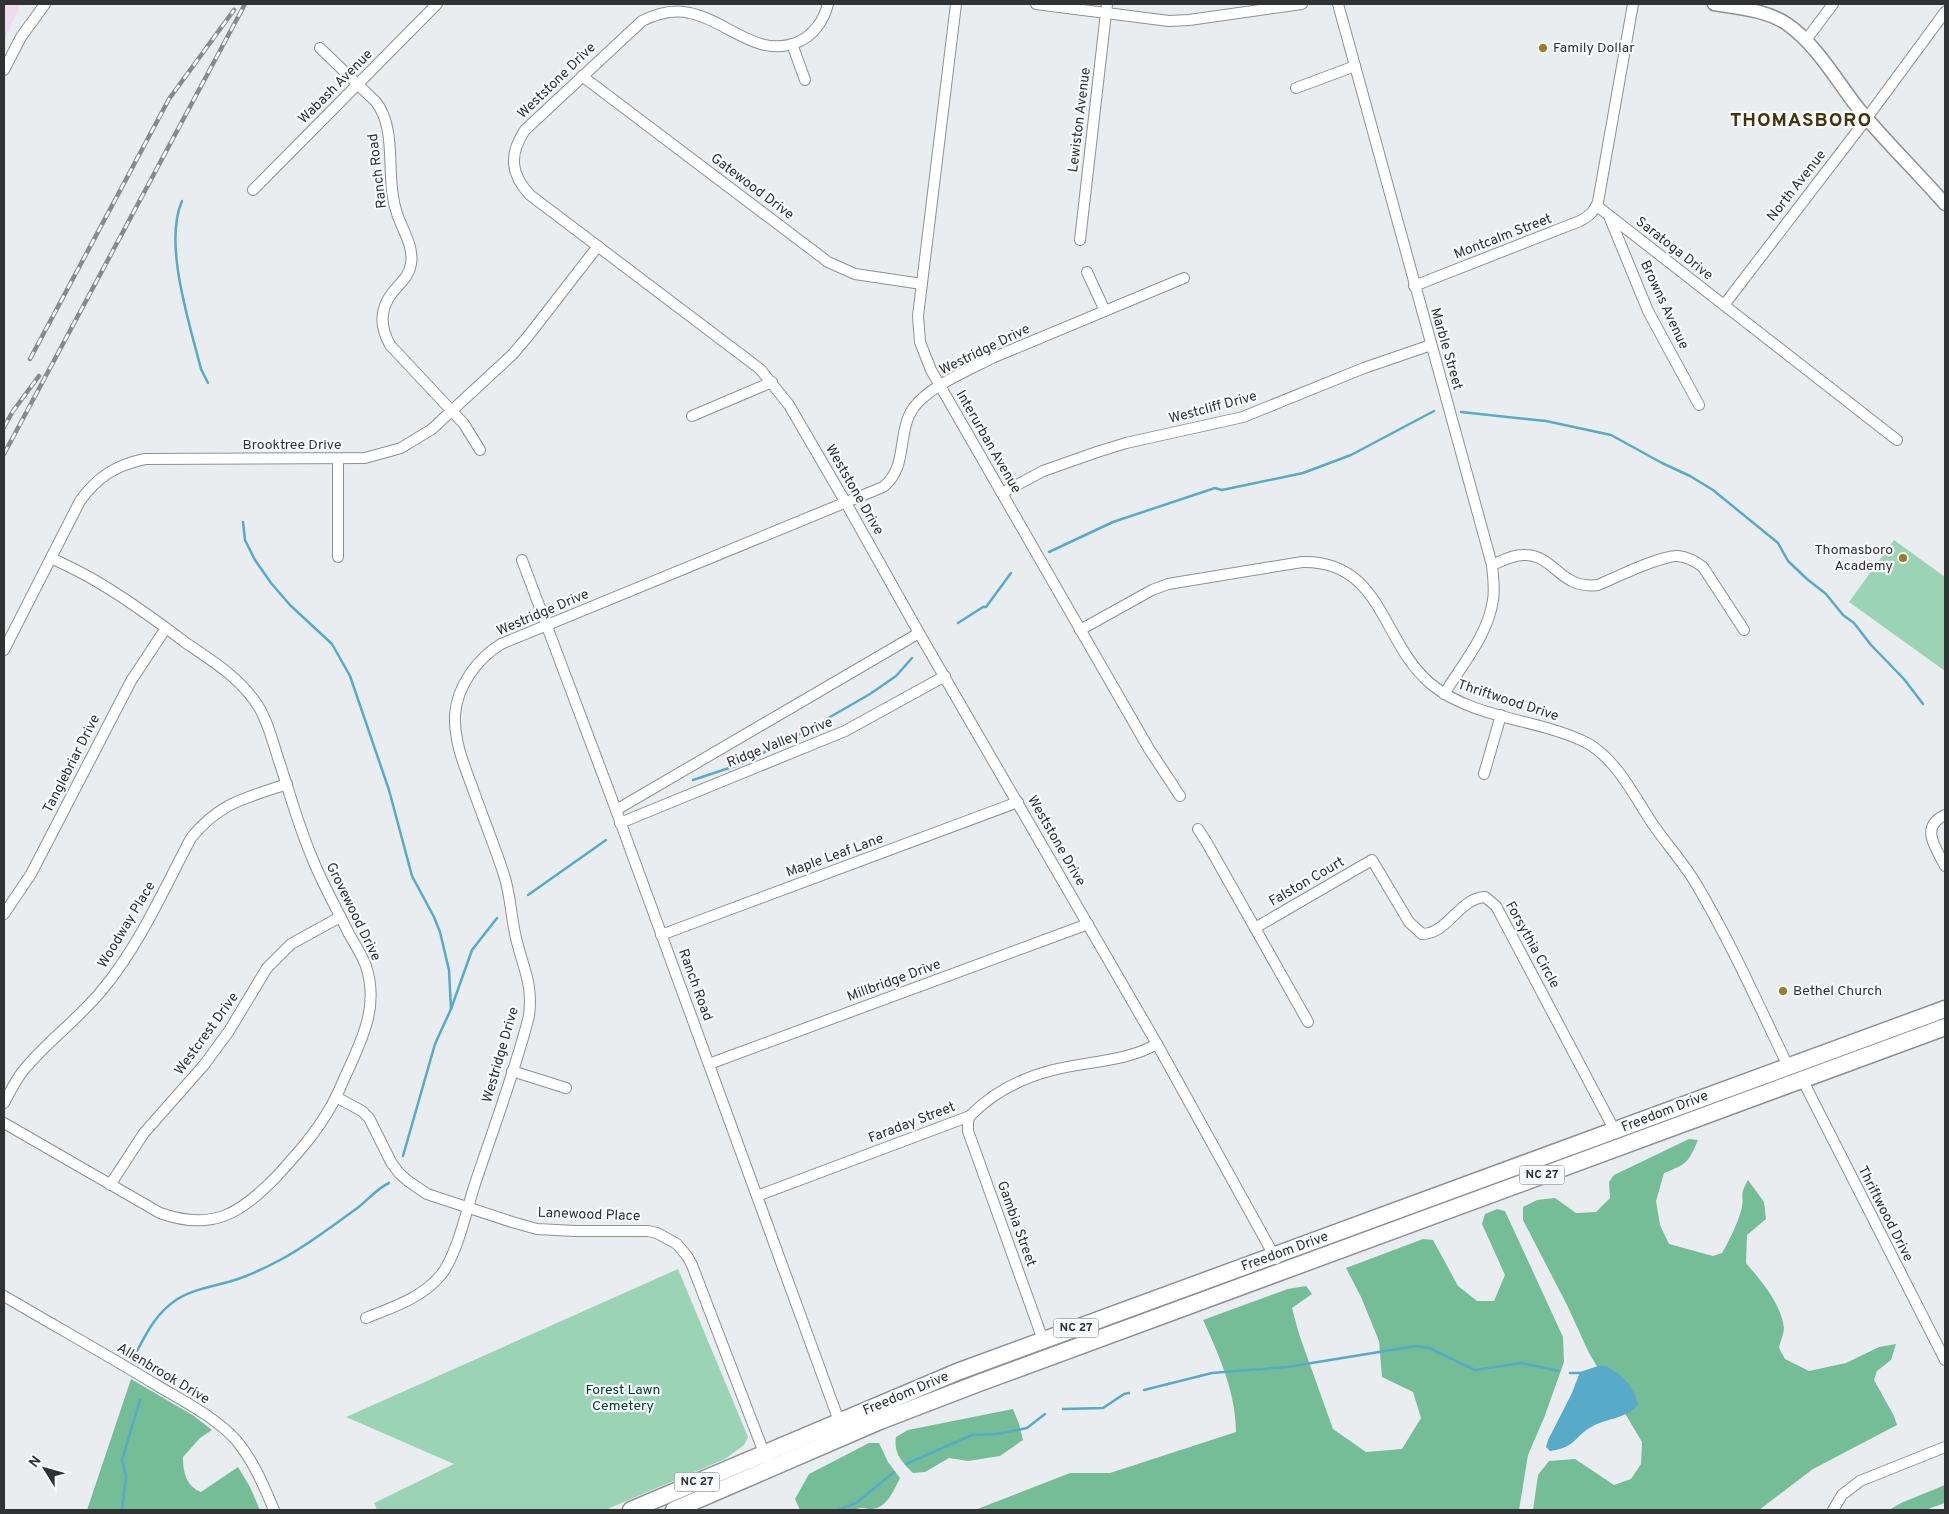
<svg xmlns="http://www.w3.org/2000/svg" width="1949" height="1514" viewBox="0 0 1949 1514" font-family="Overpass,sans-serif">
	<rect width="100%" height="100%" fill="#eaedf0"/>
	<path fill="#eedcee" d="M 4,4 L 19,4 L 19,9 L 4,40 Z"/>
	<g fill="#9bd4b4">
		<path d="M 1894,540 L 1945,577 L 1945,671 L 1849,602 Z"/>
		<path d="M 678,1269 L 748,1437 L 744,1445 L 725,1459 L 605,1510 L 377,1510 L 374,1503 L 454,1464 L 346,1417 Z"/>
	</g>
	<g fill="#75bd96">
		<path d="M 1689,1139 L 1698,1140 C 1688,1163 1687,1164 1664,1173 L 1656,1201 L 1660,1225 L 1669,1244 L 1713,1256 L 1722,1253 C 1729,1241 1739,1221 1742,1207 C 1744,1193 1739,1196 1748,1180 L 1764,1202 L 1766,1219 L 1747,1235 L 1746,1263 C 1761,1281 1781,1303 1784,1328 C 1784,1334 1780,1342 1779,1348 L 1785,1359 L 1809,1371 L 1846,1363 L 1879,1347 L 1896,1344 L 1891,1360 L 1877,1371 L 1874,1380 L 1894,1416 L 1897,1425 L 1813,1469 L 1759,1510 L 1533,1510 L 1538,1475 L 1549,1461 L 1575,1459 L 1614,1485 L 1631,1479 L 1641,1464 L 1642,1442 L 1589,1353 L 1567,1305 L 1523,1220 L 1523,1207 L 1537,1200 L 1555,1198 L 1576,1213 L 1596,1212 L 1610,1198 L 1609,1182 L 1614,1175 Z"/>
		<path d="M 1497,1209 L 1505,1211 L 1563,1337 L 1564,1362 L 1544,1418 L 1528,1455 L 1519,1510 L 975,1510 L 1070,1473 L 1110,1473 L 1236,1432 C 1236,1393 1219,1355 1203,1320 L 1288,1289 L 1306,1286 L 1312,1294 L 1292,1308 L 1299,1334 L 1333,1429 L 1366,1452 L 1402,1449 L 1421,1418 L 1413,1392 L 1382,1377 L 1379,1341 L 1361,1297 L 1346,1268 L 1423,1239 L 1433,1240 L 1458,1286 L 1477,1301 L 1494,1301 L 1505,1275 L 1482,1224 L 1485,1214 Z"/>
		<path d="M 131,1379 L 194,1416 L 212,1430 L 200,1438 L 183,1457 C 183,1472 186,1486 201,1492 L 238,1467 L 250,1487 L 260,1510 L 87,1510 Z"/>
		<path d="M 1013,1409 L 1019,1424 L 1023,1440 L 1000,1456 L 968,1461 L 949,1458 L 925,1472 L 913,1473 C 903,1463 893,1453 896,1437 L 908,1430 Z"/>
		<path d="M 869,1443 L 879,1443 L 888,1462 L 900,1478 C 894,1490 886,1510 870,1509 C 862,1508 861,1507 854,1510 L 800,1510 L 795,1499 L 809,1474 Z"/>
		<path d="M 1945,1485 L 1945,1503 L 1925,1510 L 1889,1510 L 1901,1503 Z"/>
	</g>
	<path fill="#57abc8" d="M 1598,1366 L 1606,1366 L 1620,1375 L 1629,1384 L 1636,1397 L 1638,1405 C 1625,1419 1608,1418 1593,1426 C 1573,1437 1577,1447 1550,1451 L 1546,1447 L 1548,1440 L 1572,1393 L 1580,1372 Z"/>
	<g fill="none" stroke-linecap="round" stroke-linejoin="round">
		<g stroke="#57abc8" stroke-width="2.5">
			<path d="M 182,201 C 163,244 190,325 201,369 L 208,383"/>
			<path d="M 1461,412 L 1546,421 L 1611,435 L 1662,463 L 1690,476 L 1713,490 L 1778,543 L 1788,561 L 1807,579 L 1826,594 L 1843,615 L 1854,623 L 1871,645 L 1904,679 L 1923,704"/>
			<path d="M 243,522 L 245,540 L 255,560 L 271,583 L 290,605 L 332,644 L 350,676 L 389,790 L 412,876 L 434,917 L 440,932 L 449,970 L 451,1009"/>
			<path d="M 1049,552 L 1113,522 L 1215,488 L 1222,490 L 1303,473 L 1351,455 L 1434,411"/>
			<path d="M 958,623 L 983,607 L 986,607 L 1011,573"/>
			<path d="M 693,780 L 741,764 L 804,732 L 870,694 L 896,676 L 912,658"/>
			<path d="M 528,895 L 606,840"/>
			<path d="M 403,1156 L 435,1044 L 451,1009 L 472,950 L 497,918"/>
			<path d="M 137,1351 C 148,1330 157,1313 176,1300 C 194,1288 218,1286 238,1279 C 252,1274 267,1267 280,1260 C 307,1246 332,1226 356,1209 C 367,1201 376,1189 389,1183"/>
			<path d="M 1570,1373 L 1581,1373"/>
			<path d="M 1144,1390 L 1212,1373 L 1287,1367 L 1416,1346 L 1429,1348 L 1475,1370 L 1522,1363 L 1559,1371"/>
			<path d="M 1063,1409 L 1103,1408 L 1124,1394 L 1129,1393"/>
			<path d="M 906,1464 L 972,1435 L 997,1434 L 1027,1428 L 1045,1414"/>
			<path d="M 122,1510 L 126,1476 L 122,1460 L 140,1400"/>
			<path d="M 838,1510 L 856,1503 L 894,1472"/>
		</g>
		<g stroke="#8e9193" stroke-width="12">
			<g id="minor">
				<path d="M 828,4 C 824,20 814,35 798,42 C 757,59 728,21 690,13 C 673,9 658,13 642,21 L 525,130 C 509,154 510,174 530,195 L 760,369 L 789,405 L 846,503 L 919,633 L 1157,1044 L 1276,1259"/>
				<path d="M 956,4 L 918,316 L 920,342 L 931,370 L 1149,749 L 1180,796"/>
				<path d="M 1036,4 L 1169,21 L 1189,20 L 1302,4"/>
				<path d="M 1338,4 L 1492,565 C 1493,576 1495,588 1493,600 C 1488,635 1462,665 1444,694"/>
				<path d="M 1806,40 L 1833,4"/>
				<path d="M 792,44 L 805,80"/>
				<path d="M 320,48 L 376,102 C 398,130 385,177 396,210 C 401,229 414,244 411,264 C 409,277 400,283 393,292 C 379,309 380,327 390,345 L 464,424 L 480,450"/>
				<path d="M 4,70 L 21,37 L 45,4"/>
				<path d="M 582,76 L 828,262 L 855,274 L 922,284"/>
				<path d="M 1296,88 L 1355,66"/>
				<path d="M 253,190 L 437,4"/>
				<path d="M 1597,206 L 1897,440"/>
				<path d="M 1609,216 L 1648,311 L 1699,405"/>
				<path d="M 1080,240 L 1107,4"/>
				<path d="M 1087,272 L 1105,311"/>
				<path d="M 1414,286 L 1580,221 C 1589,216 1594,212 1598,202 L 1633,4"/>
				<path d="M 1724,305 L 1858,130 L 1945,12"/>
				<path d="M 692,416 L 772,382"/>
				<path d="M 338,459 L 338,557"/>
				<path d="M 1002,493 L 1043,471 L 1097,452 L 1126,443 L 1243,417 L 1364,368 L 1431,345"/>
				<path d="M 522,560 L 616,810 L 839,1421"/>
				<path d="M 1492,565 C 1502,561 1514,554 1525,555 C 1555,555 1560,590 1598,585 C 1617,577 1661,555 1678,556 C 1688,557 1695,561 1703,567 L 1744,630"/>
				<path d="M 1080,630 L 1152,590 L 1168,584 L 1302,562 C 1383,560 1381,643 1431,684 C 1462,710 1508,717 1547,728 C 1561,732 1576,737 1589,744 C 1618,762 1634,796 1652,823 C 1667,845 1685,864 1698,887 C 1732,945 1759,1006 1788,1066"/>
				<path d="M 4,650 L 80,501 C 97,477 116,465 145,459 L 365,458 L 401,448 L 432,429 L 512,355 L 529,335 L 598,246"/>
				<path d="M 1484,774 L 1501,715"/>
				<path d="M 616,810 L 919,633"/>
				<path d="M 1945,815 C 1919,827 1936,848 1945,866"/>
				<path d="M 620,823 L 845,731 L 945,676"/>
				<path d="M 1198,829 L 1207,843 L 1308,1022"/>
				<path d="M 4,914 L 31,874 L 131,681 L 166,628"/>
				<path d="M 1255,928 L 1372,860 L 1409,922 L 1422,934 C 1448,934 1459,898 1485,897 L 1496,906 L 1615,1131"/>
				<path d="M 661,935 L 1018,802"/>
				<path d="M 709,1064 L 1088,924"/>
				<path d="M 512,1071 L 566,1088"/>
				<path d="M 1802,1079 L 1945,1360"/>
				<path d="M 336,1097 L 362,1111 L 369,1118 L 391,1162 L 399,1173 L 408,1181 L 427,1194 L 512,1222 L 537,1229 L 575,1231 L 648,1231 L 657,1233 L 677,1244 L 687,1256 L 692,1265 L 766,1458"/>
				<path d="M 4,1103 C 10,1092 15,1081 23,1071 C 47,1041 79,1019 103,989 C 140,944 164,889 191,838 C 220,802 246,798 287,784"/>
				<path d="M 970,1116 L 968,1120 L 968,1131 L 1043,1340"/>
				<path d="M 4,1123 L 160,1213 C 213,1232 241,1213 277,1176 C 297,1154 316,1133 330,1108 C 338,1095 343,1080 350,1066 C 365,1033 378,1003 366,966 C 362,955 355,944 349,934 C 337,909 323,885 313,860 C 299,828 290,794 279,761 C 273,743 269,725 260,709 C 242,679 214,662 186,643 C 157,621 127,599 96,581 C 81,572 66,565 51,558"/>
				<path d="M 110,1185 L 144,1133 L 204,1065 L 229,1031 L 267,968 L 291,944 L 340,917"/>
				<path d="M 757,1196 L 970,1116 C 992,1093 1022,1078 1053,1070 C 1088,1061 1125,1062 1157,1044"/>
				<path d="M 4,1296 C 55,1326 107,1355 158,1386 C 185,1402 215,1417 236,1440 C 253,1460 264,1486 274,1510"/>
				<path d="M 366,1318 C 393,1307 422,1298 441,1275 C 456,1256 466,1214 473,1190 C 492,1132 514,1075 529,1016 C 533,985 524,970 517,942 C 511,920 511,896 504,875 C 495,847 484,820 474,792 C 465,767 454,743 455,715 C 457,686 477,659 501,644 L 883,487 C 909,467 896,432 914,407 C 930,386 969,370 992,358 L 1184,278"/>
				<path d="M 1833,1510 L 1842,1495 L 1860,1481 L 1945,1447"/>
			</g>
		</g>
		<g stroke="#8e9193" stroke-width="15">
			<path id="tertiary" d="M 1714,4 C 1739,8 1766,10 1787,24 C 1817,45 1836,80 1858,108 C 1885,141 1917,172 1945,204"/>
		</g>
		<g stroke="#8e9193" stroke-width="19">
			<g id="primary">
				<path d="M 631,1510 L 957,1372 L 1945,1009"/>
				<path d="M 674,1510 L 880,1421 L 979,1383 L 1945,1027"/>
			</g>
		</g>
		<use href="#minor" stroke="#fff" stroke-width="10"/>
		<use href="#tertiary" stroke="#fff" stroke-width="12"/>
		<use href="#primary" stroke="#fff" stroke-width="16"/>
		<g stroke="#87898b" stroke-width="4.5">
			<g id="rail">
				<path d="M 30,359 L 169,99 L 234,10"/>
				<path d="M 4,427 L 13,411 L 39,376"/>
				<path d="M 4,454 L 245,4"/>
			</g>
		</g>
		<use href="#rail" stroke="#f8fafd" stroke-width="2.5" stroke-dasharray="8" stroke-linecap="butt"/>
	</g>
	<g fill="#987d26" stroke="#f8fafd" stroke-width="2">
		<circle cx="1543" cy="48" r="5"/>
		<circle cx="1903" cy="558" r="5"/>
		<circle cx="1783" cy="991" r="5"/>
	</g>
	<g text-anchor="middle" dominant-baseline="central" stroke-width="4.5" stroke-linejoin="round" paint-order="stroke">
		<g fill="#f8fafd" stroke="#6d6e70" stroke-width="1">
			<rect x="1519.5" y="1165.5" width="45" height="19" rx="4"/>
			<rect x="1053.5" y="1318.5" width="45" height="19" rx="4"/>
			<rect x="674.5" y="1472.5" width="45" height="19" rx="4"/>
		</g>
		<g font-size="12" font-weight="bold" fill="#313233">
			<text x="1542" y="1175">NC 27</text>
			<text x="1076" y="1328">NC 27</text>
			<text x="697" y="1482">NC 27</text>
		</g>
		<g font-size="14" fill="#313233" stroke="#f8fafd" text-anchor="start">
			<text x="1553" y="48">Family Dollar</text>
			<text x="1893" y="550" text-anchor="end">Thomasboro<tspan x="1893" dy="16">Academy</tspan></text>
			<text x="1793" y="991">Bethel Church</text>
		</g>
		<g font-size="14" fill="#313233" stroke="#f8fafd">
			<text transform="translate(557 81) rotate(-44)">Weststone Drive</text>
			<text transform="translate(336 87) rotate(-45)">Wabash Avenue</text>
			<text transform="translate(1080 120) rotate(-83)">Lewiston Avenue</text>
			<text transform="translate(378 171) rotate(-97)">Ranch Road</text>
			<text transform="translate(1797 186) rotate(-52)">North Avenue</text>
			<text transform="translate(752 187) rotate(37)">Gatewood Drive</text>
			<text transform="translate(1503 237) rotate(-21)">Montcalm Street</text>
			<text transform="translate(1674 249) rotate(38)">Saratoga Drive</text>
			<text transform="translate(1664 305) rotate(65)">Browns Avenue</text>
			<text transform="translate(1446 349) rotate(74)">Marble Street</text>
			<text transform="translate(985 350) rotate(-26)">Westridge Drive</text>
			<text transform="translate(1213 408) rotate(-15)">Westcliff Drive</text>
			<text transform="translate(988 442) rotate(60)">Interurban Avenue</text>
			<text x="292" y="445">Brooktree Drive</text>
			<text transform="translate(854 490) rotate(60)">Weststone Drive</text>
			<text transform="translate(543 613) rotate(-23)">Westridge Drive</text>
			<text transform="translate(1508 701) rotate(18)">Thriftwood Drive</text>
			<text transform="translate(780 743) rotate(-22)">Ridge Valley Drive</text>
			<text transform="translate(72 764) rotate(-63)">Tanglebriar Drive</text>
			<text transform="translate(1056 841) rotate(60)">Weststone Drive</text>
			<text transform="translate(835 856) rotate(-20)">Maple Leaf Lane</text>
			<text transform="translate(1307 882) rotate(-30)">Falston Court</text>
			<text transform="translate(353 912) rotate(64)">Grovewood Drive</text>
			<text transform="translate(127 925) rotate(-59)">Woodway Place</text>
			<text transform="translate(1532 945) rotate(61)">Forsythia Circle</text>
			<text transform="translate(894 981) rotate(-20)">Millbridge Drive</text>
			<text transform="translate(695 985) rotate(70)">Ranch Road</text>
			<text transform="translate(207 1034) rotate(-54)">Westcrest Drive</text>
			<text transform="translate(501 1055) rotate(-74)">Westridge Drive</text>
			<text transform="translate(1665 1112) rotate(-21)">Freedom Drive</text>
			<text transform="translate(912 1123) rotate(-21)">Faraday Street</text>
			<text transform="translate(1885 1214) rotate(63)">Thriftwood Drive</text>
			<text transform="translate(589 1215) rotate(2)">Lanewood Place</text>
			<text transform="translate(1016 1224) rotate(70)">Gambia Street</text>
			<text transform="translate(1285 1252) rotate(-20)">Freedom Drive</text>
			<text transform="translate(163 1374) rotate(31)">Allenbrook Drive</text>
			<text transform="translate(906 1394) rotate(-23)">Freedom Drive</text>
		</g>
		<g font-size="14" fill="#034027" stroke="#f8fafd">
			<text x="623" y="1390">Forest Lawn<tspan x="623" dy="16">Cemetery</tspan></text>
		</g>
		<g font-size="19" font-weight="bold" letter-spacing="1" fill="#42350c" stroke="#f8fafd">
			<text x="1801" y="121">THOMASBORO</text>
		</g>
	</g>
	<rect width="1949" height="1514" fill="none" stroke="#313233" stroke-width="10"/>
	<g transform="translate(45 1469) rotate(307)" stroke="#f8fafd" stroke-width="4" paint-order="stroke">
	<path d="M0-4L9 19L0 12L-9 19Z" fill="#313233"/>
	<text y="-8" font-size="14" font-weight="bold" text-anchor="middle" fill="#313233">N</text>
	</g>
</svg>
